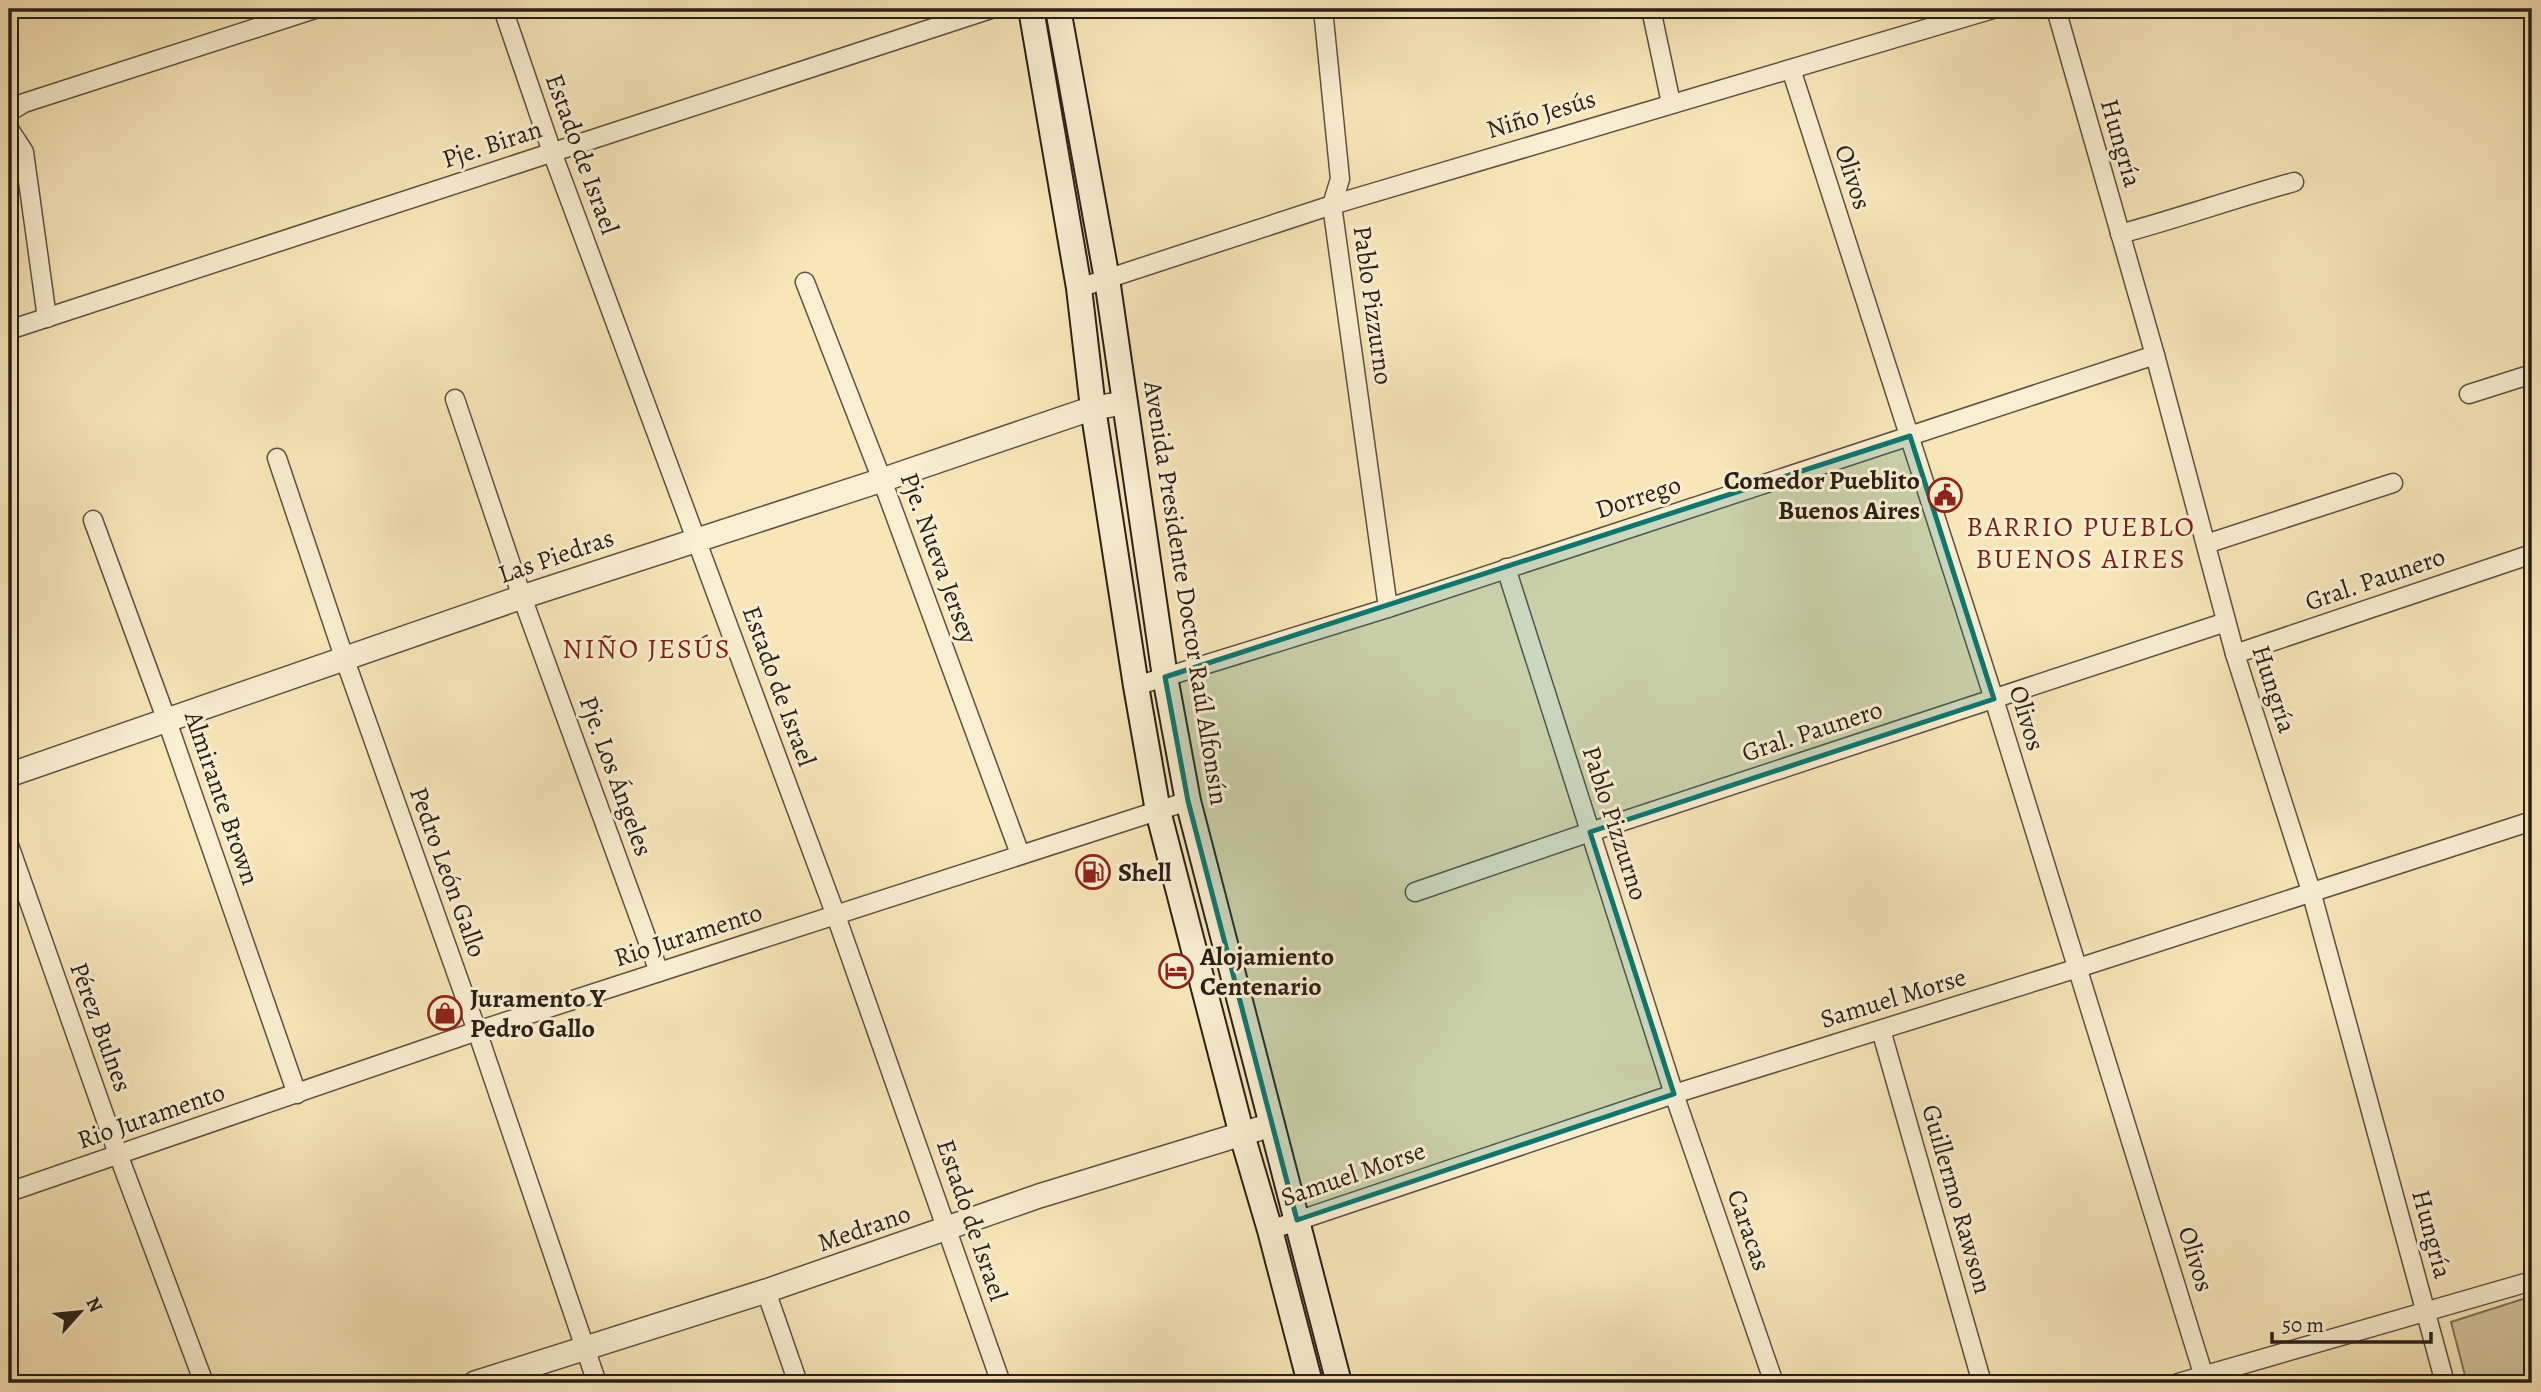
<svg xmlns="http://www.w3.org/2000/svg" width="2541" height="1392" viewBox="0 0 2541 1392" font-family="Alegreya,serif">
	<rect width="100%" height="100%" fill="#f8e6b9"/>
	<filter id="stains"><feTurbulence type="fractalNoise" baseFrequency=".00286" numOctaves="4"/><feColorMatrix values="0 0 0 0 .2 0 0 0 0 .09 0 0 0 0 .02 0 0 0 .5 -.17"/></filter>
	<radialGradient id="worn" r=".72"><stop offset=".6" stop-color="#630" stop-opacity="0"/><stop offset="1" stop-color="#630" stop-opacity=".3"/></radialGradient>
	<path fill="#d5c49d" stroke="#7f725a" stroke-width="2" d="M 2532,1296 L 2532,1383 L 2467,1383 L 2451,1322 Z"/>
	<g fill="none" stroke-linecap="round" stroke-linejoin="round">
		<g stroke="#5d5140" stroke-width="21">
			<g id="minor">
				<path d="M 503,9 L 552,152 L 835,913 L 1001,1383"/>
				<path d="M 1323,9 L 1340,179 L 1332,205 L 1388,608"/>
				<path d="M 1651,9 L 1671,103"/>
				<path d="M 2056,9 L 2155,355 L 2235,654 L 2311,891 L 2445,1383"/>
				<path d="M 1791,69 L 1994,699 L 2206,1383"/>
				<path d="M 9,112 L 24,103 L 315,9"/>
				<path d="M 9,129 L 24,152 L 47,318"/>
				<path d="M 2120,234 C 2179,218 2236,198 2294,182"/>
				<path d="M 805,282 L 882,480 L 1020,854"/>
				<path d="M 1079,288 L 1332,205 L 1993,9"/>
				<path d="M 9,330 L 991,9"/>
				<path d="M 2469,394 L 2532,374"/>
				<path d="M 455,399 L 522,597 L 659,972"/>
				<path d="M 277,458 L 345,660 L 477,1031 L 597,1383"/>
				<path d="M 93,520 L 167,721 L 297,1094"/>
				<path d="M 2206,544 L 2393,483"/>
				<path d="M 1506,568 L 1674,1094 L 1774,1383"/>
				<path d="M 2235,654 L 2532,554"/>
				<path d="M 1136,686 L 1388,608 L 2155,355"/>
				<path d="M 9,845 L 118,1154 L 204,1383"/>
				<path d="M 1415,892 L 1590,832 L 2226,622"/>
				<path d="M 1881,1030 L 1982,1383"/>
				<path d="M 9,1192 L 477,1031 L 1188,801"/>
				<path d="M 1270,1230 L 1674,1094 L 2078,968 L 2532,821"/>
				<path d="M 766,1291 L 798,1383"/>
				<path d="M 2178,1383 L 2532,1281"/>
			</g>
		</g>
		<g stroke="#5d5140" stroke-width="26">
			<g id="tertiary">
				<path d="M 9,775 L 522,597 L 882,480 L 1093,408 L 1125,403"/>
				<path d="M 475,1383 L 766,1291 L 1039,1196 L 1271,1125"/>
			</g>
		</g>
		<g stroke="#291f17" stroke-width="28">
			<g id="secondary">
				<path d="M 1031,9 L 1079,288 L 1093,408 L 1136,686 L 1158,811 L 1242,1135 L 1270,1230 L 1310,1383"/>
				<path d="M 1058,9 L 1107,279 L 1165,677 L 1188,801 L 1339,1383"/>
			</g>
		</g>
		<use href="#minor" stroke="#faefd2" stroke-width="18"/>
		<use href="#tertiary" stroke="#faefd2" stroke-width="23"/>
		<use href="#secondary" stroke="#faefd2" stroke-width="24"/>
	</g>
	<path fill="#0f766e" fill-opacity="0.2" stroke="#0f766e" stroke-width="5" stroke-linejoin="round" d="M 1910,436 L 1994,699 L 1590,832 L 1674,1094 L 1297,1220 L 1188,801 L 1165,677 Z"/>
	<defs>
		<g id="civic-ring" transform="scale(1.75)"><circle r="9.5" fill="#faefd2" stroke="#8f2418" stroke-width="1.5"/><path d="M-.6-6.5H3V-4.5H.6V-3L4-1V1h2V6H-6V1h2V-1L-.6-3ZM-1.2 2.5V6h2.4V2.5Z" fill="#8f2418"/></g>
		<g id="fuel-ring" transform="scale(1.75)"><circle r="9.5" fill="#faefd2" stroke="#8f2418" stroke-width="1.5"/><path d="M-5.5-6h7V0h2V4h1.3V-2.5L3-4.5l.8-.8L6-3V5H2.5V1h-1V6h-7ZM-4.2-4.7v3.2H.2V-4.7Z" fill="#8f2418"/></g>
		<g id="hotel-ring" transform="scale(1.75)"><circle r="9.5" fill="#faefd2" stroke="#8f2418" stroke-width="1.5"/><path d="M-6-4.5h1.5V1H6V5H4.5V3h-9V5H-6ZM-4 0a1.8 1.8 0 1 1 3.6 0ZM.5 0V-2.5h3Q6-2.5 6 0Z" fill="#8f2418"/></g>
		<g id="shop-ring" transform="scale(1.75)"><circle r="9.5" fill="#faefd2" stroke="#8f2418" stroke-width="1.5"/><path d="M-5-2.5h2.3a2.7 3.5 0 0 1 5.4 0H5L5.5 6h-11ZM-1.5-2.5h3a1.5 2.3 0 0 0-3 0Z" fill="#8f2418"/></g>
	</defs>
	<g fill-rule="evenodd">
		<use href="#civic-ring" x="1945" y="495"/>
		<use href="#fuel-ring" x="1093" y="872"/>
		<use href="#hotel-ring" x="1176" y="971"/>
		<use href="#shop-ring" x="445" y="1013"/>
	</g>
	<g text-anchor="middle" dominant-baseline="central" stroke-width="6" stroke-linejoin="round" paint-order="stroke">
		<g font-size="26" fill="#291f17" stroke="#faefd2">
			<text transform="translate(1541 114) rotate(-17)">Niño Jesús</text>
			<text transform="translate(2121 143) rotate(74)">Hungría</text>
			<text transform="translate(492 144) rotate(-18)">Pje. Biran</text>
			<text transform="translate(582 154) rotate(70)">Estado de Israel</text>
			<text transform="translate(1853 177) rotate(72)">Olivos</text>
			<text transform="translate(1373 305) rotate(82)">Pablo Pizzurno</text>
			<text transform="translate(1638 497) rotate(-18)">Dorrego</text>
			<text transform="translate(556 556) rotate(-19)">Las Piedras</text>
			<text transform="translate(939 558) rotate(70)">Pje. Nueva Jersey</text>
			<text transform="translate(2375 579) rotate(-19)">Gral. Paunero</text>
			<text transform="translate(1186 593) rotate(81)">Avenida Presidente Doctor Raúl Alfonsín</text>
			<text transform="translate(779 686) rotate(70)">Estado de Israel</text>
			<text transform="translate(2274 689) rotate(72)">Hungría</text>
			<text transform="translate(2027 718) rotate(73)">Olivos</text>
			<text transform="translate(1812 731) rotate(-18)">Gral. Paunero</text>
			<text transform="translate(616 776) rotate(70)">Pje. Los Ángeles</text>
			<text transform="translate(222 798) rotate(71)">Almirante Brown</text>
			<text transform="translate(1615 823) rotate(72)">Pablo Pizzurno</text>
			<text transform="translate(448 872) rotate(70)">Pedro León Gallo</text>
			<text transform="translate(688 935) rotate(-18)">Rio Juramento</text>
			<text transform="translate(1893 998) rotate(-17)">Samuel Morse</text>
			<text transform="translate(101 1027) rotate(70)">Pérez Bulnes</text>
			<text transform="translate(151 1116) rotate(-19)">Rio Juramento</text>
			<text transform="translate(1353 1174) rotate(-19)">Samuel Morse</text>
			<text transform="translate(1957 1199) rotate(74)">Guillermo Rawson</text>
			<text transform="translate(972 1220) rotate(71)">Estado de Israel</text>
			<text transform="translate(864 1228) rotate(-19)">Medrano</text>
			<text transform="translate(1749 1230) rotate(71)">Caracas</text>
			<text transform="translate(2432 1234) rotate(75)">Hungría</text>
			<text transform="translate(2196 1259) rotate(73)">Olivos</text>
		</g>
		<g font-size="26" font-weight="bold" fill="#291f17" stroke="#faefd2" text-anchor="start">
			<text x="1920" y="480" text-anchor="end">Comedor Pueblito<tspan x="1920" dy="30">Buenos Aires</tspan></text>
			<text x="1118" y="872">Shell</text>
			<text x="1200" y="956">Alojamiento<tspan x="1200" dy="30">Centenario</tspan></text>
			<text x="470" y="998">Juramento Y<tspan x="470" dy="30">Pedro Gallo</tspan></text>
		</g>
		<g font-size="28" letter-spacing="2" fill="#7a1f14" stroke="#faefd2">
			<text x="2081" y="527">BARRIO PUEBLO<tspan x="2081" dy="32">BUENOS AIRES</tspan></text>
			<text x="647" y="649">NIÑO JESÚS</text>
		</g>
	</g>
	<rect width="2541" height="1392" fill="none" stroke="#f8e6b9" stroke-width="35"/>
	<rect x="10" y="10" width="2520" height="1371" fill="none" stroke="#291f17" stroke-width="3.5"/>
	<rect x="18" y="18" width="2506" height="1357" fill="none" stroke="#291f17" stroke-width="2"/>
	<g transform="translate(80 1312) rotate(63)" stroke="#faefd2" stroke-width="5" paint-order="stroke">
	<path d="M0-5L12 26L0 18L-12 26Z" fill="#291f17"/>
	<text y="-10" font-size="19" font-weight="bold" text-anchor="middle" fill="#291f17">N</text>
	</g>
	<path d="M2272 1332v10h159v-10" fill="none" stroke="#291f17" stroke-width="3.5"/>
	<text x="2282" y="1332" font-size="21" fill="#291f17" stroke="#faefd2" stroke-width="5" paint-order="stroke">50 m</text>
	<rect width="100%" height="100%" filter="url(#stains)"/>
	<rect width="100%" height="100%" fill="url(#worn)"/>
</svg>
